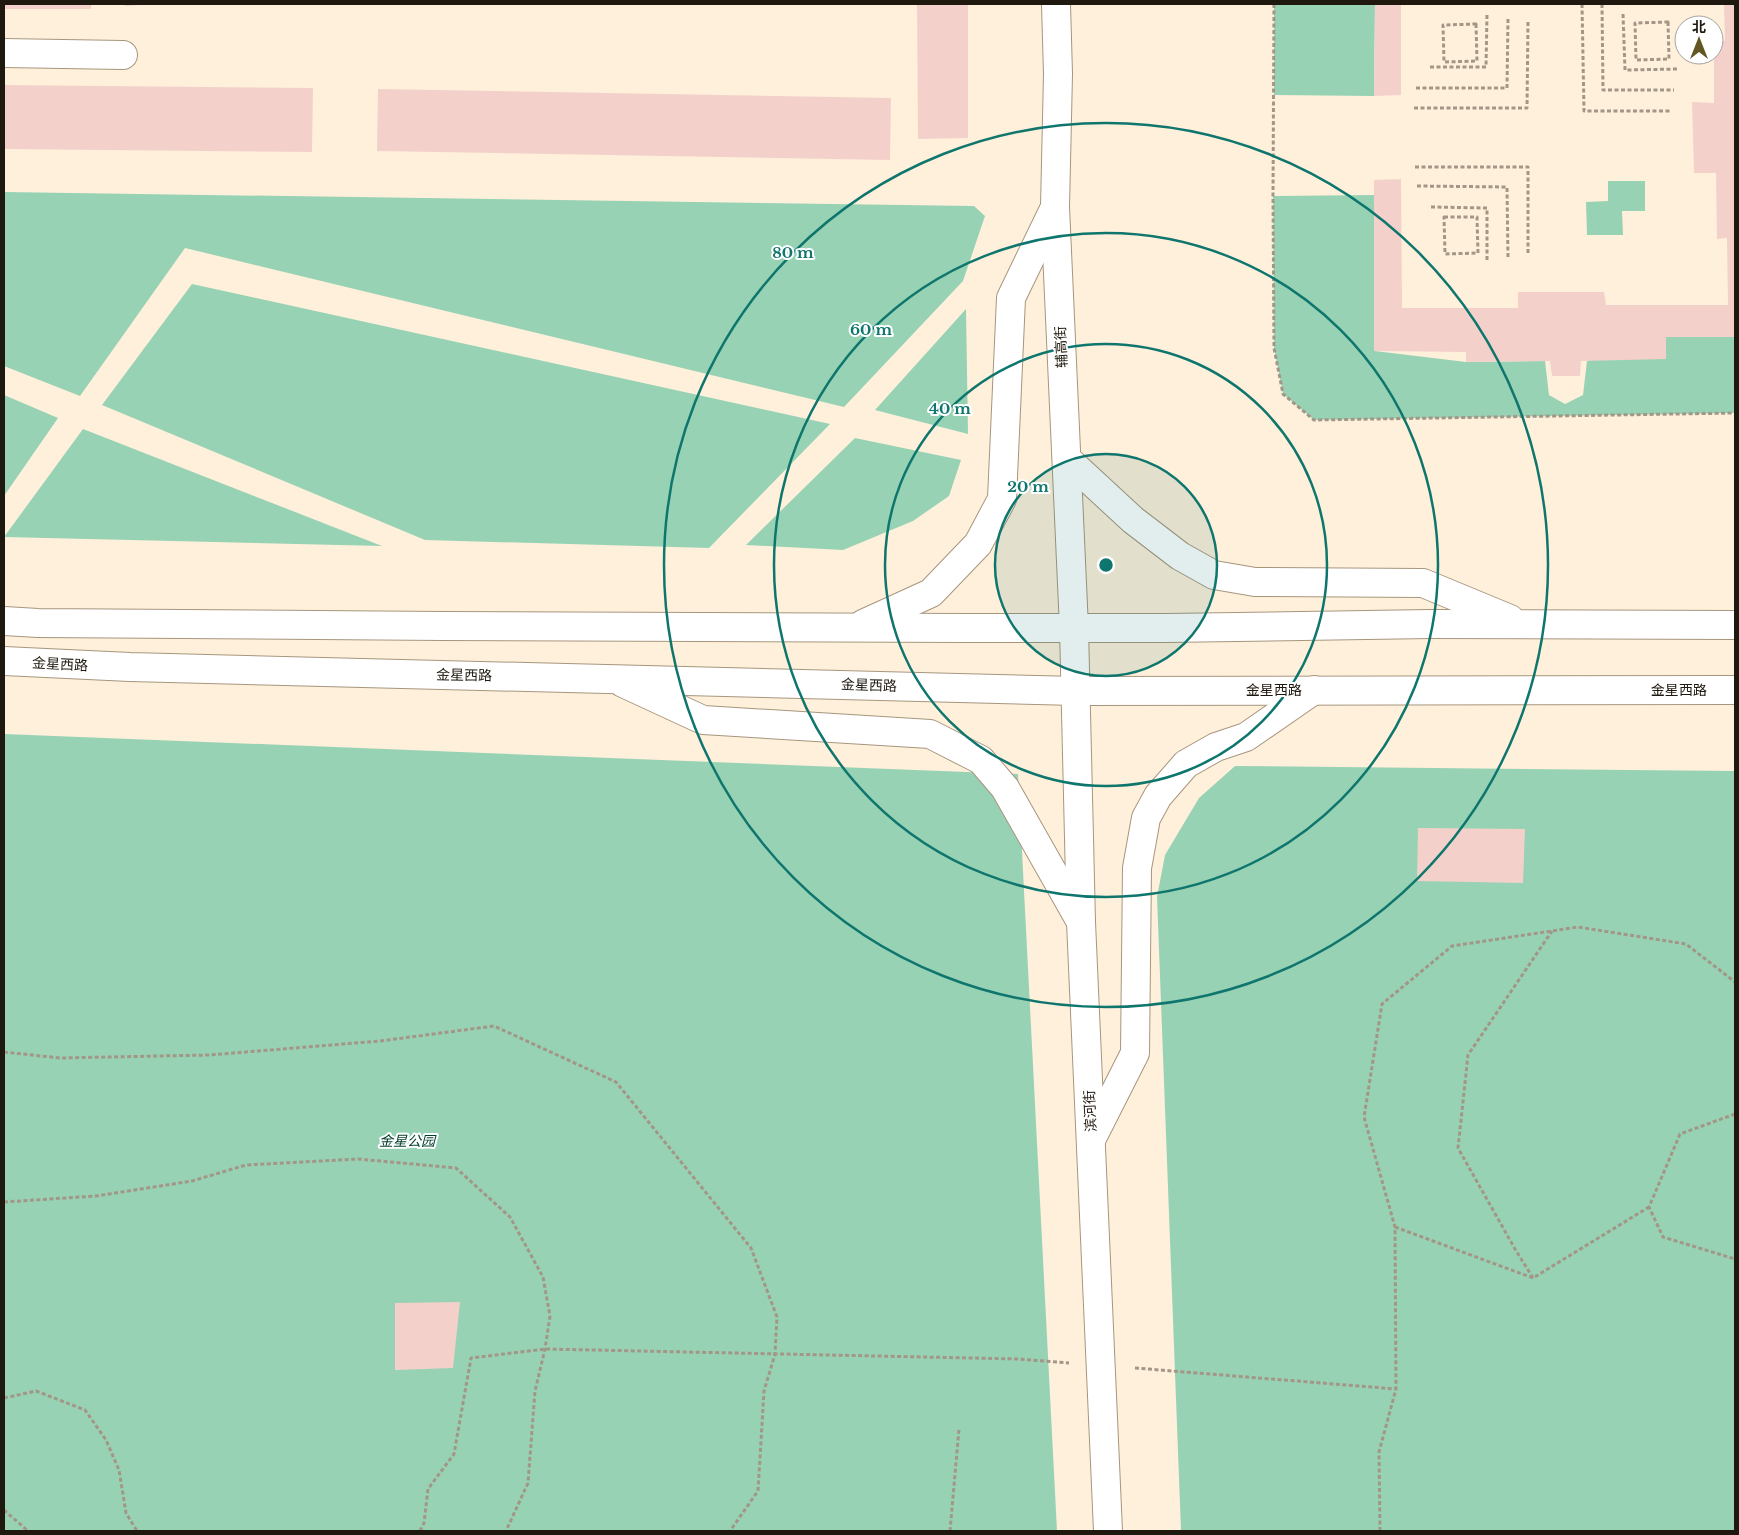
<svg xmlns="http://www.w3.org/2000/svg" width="1739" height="1535" viewBox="0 0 1739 1535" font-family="'Libre Baskerville','Noto Sans SC',serif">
	<rect width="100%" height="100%" fill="#fff0db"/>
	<g fill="#98d2b4">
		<path d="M 1274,4 L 1375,4 L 1374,96 L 1274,95 Z"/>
		<path d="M 1608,181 L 1645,181 L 1645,211 L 1622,211 L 1623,235 L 1587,235 L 1586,202 L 1608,201 Z"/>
		<path d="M 4,192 L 974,206 L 985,216 L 963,281 L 844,407 L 185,248 L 80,396 L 4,366 Z"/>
		<path d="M 1375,195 L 1375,351 L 1466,362 L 1545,361 L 1549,395 L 1565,404 L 1583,395 L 1587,361 L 1666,337 L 1735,337 L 1735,413 L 1314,420 L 1283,394 L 1274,348 L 1273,196 Z"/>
		<path d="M 192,284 L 830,424 L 709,548 L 425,540 L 102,405 Z"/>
		<path d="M 966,309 L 968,434 L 875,410 Z"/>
		<path d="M 4,395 L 58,418 L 4,496 Z"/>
		<path d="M 83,429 L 382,546 L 4,537 Z"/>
		<path d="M 855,438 L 961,460 L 949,496 L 913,521 L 843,550 L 746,545 Z"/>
		<path d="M 4,734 L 1018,774 L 1057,1531 L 4,1531 Z"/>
		<path d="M 1235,766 L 1735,771 L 1735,1531 L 1181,1531 L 1157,897 L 1165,855 L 1199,798 Z"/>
	</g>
	<g fill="#f3d1ca">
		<rect x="4" y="4" width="87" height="5"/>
		<path d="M 125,4 L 141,4 L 141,5 L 125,6 Z"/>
		<path d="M 917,4 L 968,4 L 968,138 L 918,139 Z"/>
		<path d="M 1375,4 L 1401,4 L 1401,95 L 1374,96 Z"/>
		<path d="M 1724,4 L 1735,4 L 1735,337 L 1666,337 L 1666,359 L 1581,361 L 1580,376 L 1552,376 L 1550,361 L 1466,362 L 1466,352 L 1374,351 L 1374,180 L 1401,179 L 1402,308 L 1518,308 L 1518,292 L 1604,292 L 1606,305 L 1728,305 L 1727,238 L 1717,239 L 1716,173 L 1694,173 L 1692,102 L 1714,103 L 1714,41 L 1725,41 Z"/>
		<path d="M 4,85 L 313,88 L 312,152 L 4,149 Z"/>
		<path d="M 378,89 L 891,98 L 890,160 L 377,151 Z"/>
		<path d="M 1418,828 L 1525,829 L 1523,883 L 1417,881 Z"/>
		<path d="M 460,1302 L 453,1368 L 395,1370 L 395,1303 Z"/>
	</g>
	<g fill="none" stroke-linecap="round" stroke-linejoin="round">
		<g stroke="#a7967e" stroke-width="30">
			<g id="minor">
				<path d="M 1056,4 L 1058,74 L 1055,207 L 1074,628 L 1081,922 L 1108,1531"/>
				<path d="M 4,53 L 123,55"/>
			</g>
		</g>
		<g stroke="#a7967e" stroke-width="30">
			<g id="major">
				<path d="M 1067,459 L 1133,520 L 1180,556 L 1214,575 L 1255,582 L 1423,583 L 1510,619"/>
				<path d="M 4,621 L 38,623 L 443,626 L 966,628 L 1166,628 L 1430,624 L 1735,625"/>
				<path d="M 863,624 L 931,593 L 978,544 L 1002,499 L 1011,298 L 1055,207"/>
				<path d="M 4,661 L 130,667 L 1076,691 L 1735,690"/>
				<path d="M 623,683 L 703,720 L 930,734 L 981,760 L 1005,788 L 1081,922"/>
				<path d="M 1091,1140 L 1135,1053 L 1137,868 L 1146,818 L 1158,796 L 1186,764 L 1216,747 L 1246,737 L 1314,690"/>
			</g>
		</g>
		<g stroke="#a29787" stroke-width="3" stroke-dasharray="4 2.5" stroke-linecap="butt">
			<path d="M 1274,4 L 1273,196 L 1274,348 L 1283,394 L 1314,420 L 1735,413"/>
			<path d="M 1582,4 L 1584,111 L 1671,111"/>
			<path d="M 1602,4 L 1603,90 L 1674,90"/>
			<path d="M 1623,14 L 1625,70 L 1678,69"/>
			<path d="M 1668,22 L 1669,59 L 1636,60 L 1635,23 Z"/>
			<path d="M 1476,24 L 1477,61 L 1444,62 L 1443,25 Z"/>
			<path d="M 1430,67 L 1486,67 L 1487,14"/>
			<path d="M 1416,88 L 1507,88 L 1508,18"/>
			<path d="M 1414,108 L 1527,108 L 1528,22"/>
			<path d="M 1415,167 L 1528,167 L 1528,254"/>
			<path d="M 1417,186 L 1507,187 L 1508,257"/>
			<path d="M 1431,207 L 1487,208 L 1487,260"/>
			<path d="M 1444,217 L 1477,217 L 1478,253 L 1445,254 Z"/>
			<path d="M 4,1052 L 60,1058 L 209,1055 L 380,1041 L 494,1026 L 616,1082 L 751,1248 L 777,1317 L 775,1354 L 764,1391 L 758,1491 L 730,1531"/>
			<path d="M 1735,1114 L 1680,1134 L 1649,1207 L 1663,1237 L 1735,1259"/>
			<path d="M 4,1202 L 96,1196 L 192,1181 L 246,1165 L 358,1159 L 456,1168 L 510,1217 L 543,1277 L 550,1316 L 545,1349 L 535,1391 L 528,1483 L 506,1531"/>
			<path d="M 1395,1227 L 1533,1278 L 1649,1207"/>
			<path d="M 1533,1278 L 1515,1249 L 1458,1148 L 1468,1055 L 1552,931"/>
			<path d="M 1135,1368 L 1396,1389"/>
			<path d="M 4,1398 L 36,1391 L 85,1410 L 106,1440 L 119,1470 L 126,1513 L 137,1531"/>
			<path d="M 4,1510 L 28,1531"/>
			<path d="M 420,1531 L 424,1523 L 428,1489 L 454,1454 L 471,1358 L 545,1349 L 1018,1359 L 1069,1363"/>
			<path d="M 950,1531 L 959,1429"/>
			<path d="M 1380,1531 L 1379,1452 L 1396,1389 L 1395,1227 L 1364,1117 L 1382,1004 L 1452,946 L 1578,927 L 1686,944 L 1735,982"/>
		</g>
		<use href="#minor" stroke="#fff" stroke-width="28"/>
		<use href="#major" stroke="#fff" stroke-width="28"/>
	</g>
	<circle cx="1106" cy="565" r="111" fill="#0f766e" fill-opacity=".12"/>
	<g fill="none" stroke="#0f766e" stroke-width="2.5">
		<circle cx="1106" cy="565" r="111"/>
		<circle cx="1106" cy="565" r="221"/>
		<circle cx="1106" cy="565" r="332"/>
		<circle cx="1106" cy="565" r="442"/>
	</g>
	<g text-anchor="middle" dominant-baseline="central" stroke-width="4" stroke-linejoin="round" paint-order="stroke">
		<g font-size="14" fill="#1e180e" stroke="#fff">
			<text transform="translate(1061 347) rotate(-93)">辅高街</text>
			<text transform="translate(60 664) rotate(3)">金星西路</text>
			<text transform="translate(464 675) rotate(1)">金星西路</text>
			<text transform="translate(869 685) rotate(2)">金星西路</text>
			<text x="1274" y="690">金星西路</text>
			<text x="1679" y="690">金星西路</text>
			<text transform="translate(1090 1111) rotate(-93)">滨河街</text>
		</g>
		<g font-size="14" font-style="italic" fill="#013d27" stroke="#fff">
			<text x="407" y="1141">金星公园</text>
		</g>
	</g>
	<circle cx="1106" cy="565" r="8" fill="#0f766e" stroke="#fff" stroke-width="2.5"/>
	<g font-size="15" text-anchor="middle" font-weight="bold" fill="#0f766e" stroke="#fff" stroke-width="4" stroke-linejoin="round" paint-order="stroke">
		<text x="793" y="258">80 m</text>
		<text x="871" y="335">60 m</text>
		<text x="950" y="414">40 m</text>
		<text x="1028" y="492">20 m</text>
	</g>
	<rect width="1739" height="1535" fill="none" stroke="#1e180e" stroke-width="10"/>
	<g transform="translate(1699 40)"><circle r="24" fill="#ffffff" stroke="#a5a39f"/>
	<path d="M0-4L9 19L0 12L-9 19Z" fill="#625623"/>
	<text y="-8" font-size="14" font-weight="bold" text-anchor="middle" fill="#1e180e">北</text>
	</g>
</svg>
